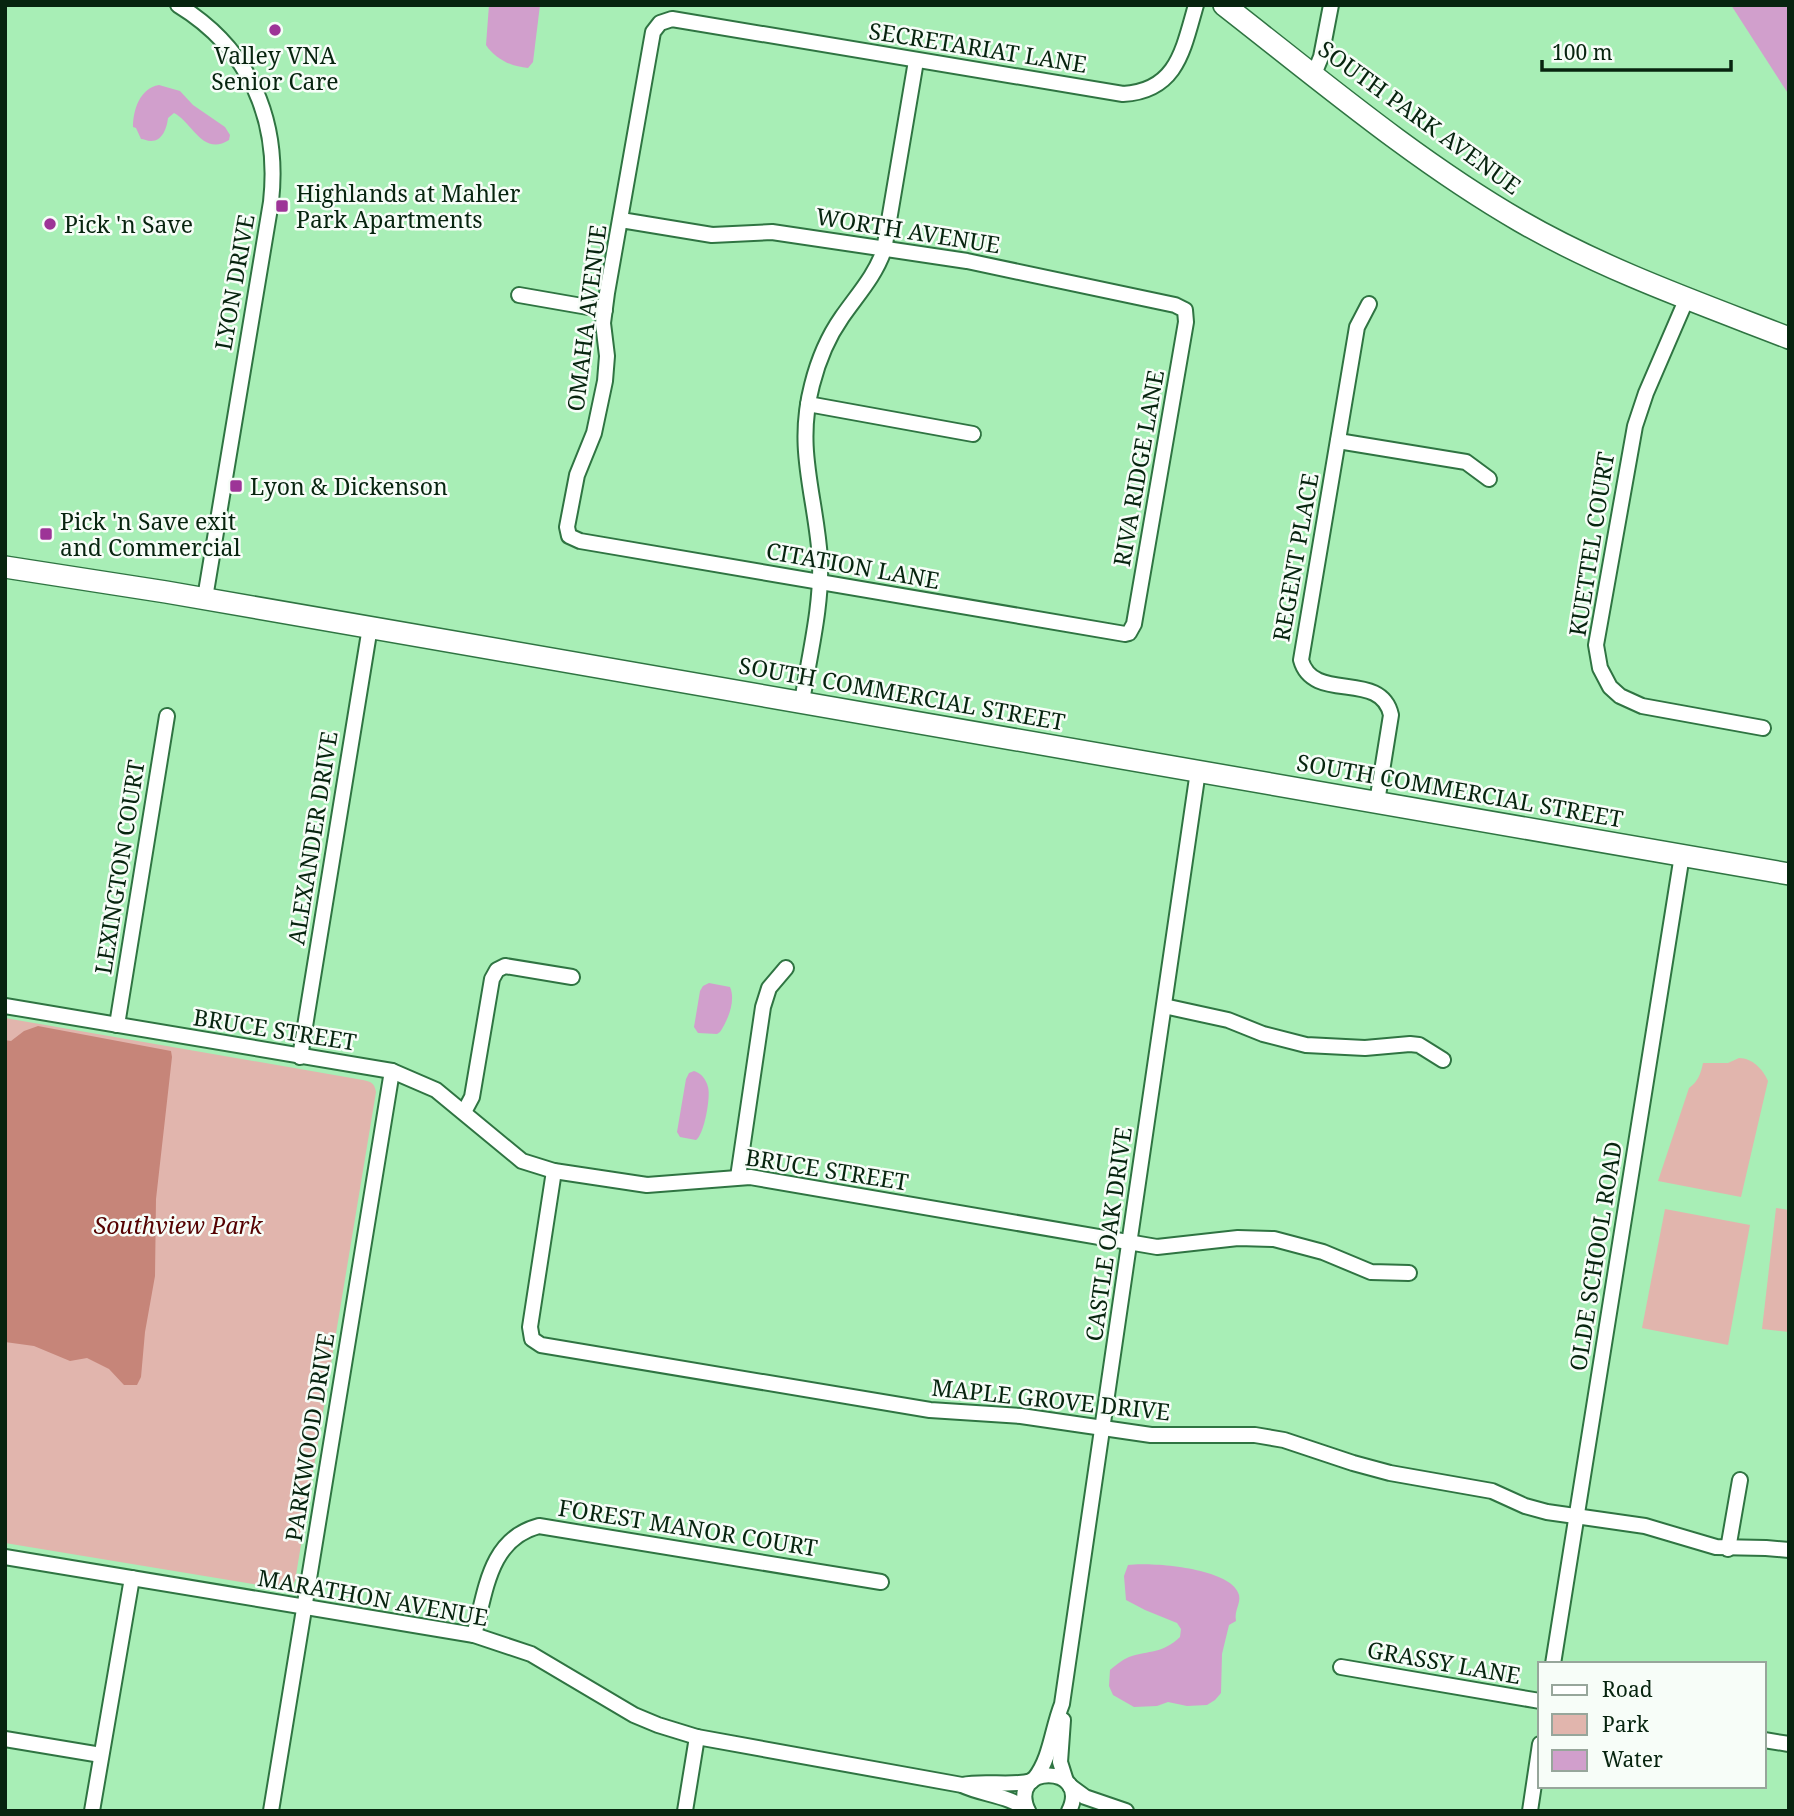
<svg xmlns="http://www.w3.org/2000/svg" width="1794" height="1816" viewBox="0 0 1794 1816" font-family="'Noto Serif',serif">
	<rect width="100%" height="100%" fill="#a8eeb6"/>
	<g fill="#e1b5ad">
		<path d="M 5,1018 L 363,1080 C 372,1082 374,1083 376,1092 L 295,1581 L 290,1590 L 5,1543 Z"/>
		<path d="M 1739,1058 C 1752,1058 1763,1069 1768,1081 L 1741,1197 L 1658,1181 L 1689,1088 C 1698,1082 1701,1073 1703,1063 L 1728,1063 Z"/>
		<path d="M 1776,1208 L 1789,1210 L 1789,1332 L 1762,1329 Z"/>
		<path d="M 1665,1209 L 1750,1225 L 1728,1345 L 1642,1328 Z"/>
	</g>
	<path fill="#c68579" d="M 38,1026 L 171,1051 L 172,1057 L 156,1199 L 155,1276 L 145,1332 L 141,1377 L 137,1385 L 124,1385 L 109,1369 L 87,1358 L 70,1361 L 34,1346 L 5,1342 L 5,1040 L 11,1041 L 24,1031 Z"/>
	<g fill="#d19fcc">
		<path d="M 489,5 L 540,5 L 533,62 L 528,68 C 512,67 495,59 486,45 Z"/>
		<path d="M 1731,5 L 1789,5 L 1789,95 Z"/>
		<path d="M 159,85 L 180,91 L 193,105 L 225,127 L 230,135 L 229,140 C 203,157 192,122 174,113 L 168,118 C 167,127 163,141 151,141 C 147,141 144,139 141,139 L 136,128 L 133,127 C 133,110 140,88 159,85 Z"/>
		<path d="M 709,983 L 730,987 C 736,1001 728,1020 720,1032 L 717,1034 L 698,1033 L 694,1027 L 700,991 L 703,986 Z"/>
		<path d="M 694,1071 C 701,1073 706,1079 708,1087 C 711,1097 704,1135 696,1140 L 680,1137 L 677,1132 L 686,1079 L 689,1073 Z"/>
		<path d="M 1128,1565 C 1152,1562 1232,1568 1239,1595 C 1241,1604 1234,1610 1236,1621 L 1229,1625 L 1222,1654 L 1221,1693 L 1215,1700 L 1207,1705 L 1187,1706 L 1168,1702 L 1157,1706 L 1134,1707 L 1113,1695 L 1109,1686 L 1110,1670 C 1116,1665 1122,1660 1129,1657 C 1150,1650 1162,1654 1180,1637 L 1181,1629 L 1177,1623 L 1145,1610 L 1126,1600 L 1124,1576 Z"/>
	</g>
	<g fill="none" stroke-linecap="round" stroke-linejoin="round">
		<g stroke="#2f7442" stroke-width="18">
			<g id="street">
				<path d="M 178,5 C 250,49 280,120 271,202 L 205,598"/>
				<path d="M 1314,74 L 1321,57 L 1331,5"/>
				<path d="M 621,220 L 712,235 L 772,232 L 967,261 L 1175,305 L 1185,310 L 1186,322 L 1134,624 L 1129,633 L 1125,634 L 580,541 L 569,536 L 567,527 L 577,475 L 594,433 L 605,381 L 607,356 L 603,323 L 607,293 L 653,32 L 660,23 L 672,19 L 1123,94 C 1177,91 1183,50 1196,5"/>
				<path d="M 519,295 L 605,310"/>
				<path d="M 1687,298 L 1646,393 L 1635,426 L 1596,645 L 1600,668 L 1610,687 L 1620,696 L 1642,706 L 1763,728"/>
				<path d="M 1369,304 L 1357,327 L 1301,660 C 1313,704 1381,669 1391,715 L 1377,802"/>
				<path d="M 808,404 L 973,434"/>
				<path d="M 1338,441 L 1466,462 L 1489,479"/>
				<path d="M 802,702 C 809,656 822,607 820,559 C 816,496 795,450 812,385 C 818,361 828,337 842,317 C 858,294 875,276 884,250 L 916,61"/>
				<path d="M 5,1006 L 392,1071 L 436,1090 L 522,1161 L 554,1171 L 647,1185 L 750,1177 L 1157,1247 L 1238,1238 L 1274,1239 L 1323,1252 L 1371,1272 L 1409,1273"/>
				<path d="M 1164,1006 L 1228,1020 L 1263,1034 L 1306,1045 L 1365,1048 L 1410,1044 L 1419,1045 L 1443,1060"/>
				<path d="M 117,1025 L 167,716"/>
				<path d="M 300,1057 L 370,627"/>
				<path d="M 464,1112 L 472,1097 L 492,979 L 497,970 L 505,966 L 572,977"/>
				<path d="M 554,1171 L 530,1327 L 532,1339 L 541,1345 L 930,1410 L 1021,1416 L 1151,1435 L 1255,1435 L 1284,1440 L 1353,1463 L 1390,1473 L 1492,1491 L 1525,1506 L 1547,1512 L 1645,1526 L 1716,1547 L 1766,1548 L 1789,1550"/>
				<path d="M 738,1177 L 763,1007 L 769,988 L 786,968"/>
				<path d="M 1728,1549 L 1740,1480"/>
				<path d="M 5,1557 L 474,1635 L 531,1654 L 634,1715 L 658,1725 L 697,1737 L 962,1785 C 983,1795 1010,1795 1028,1811"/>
				<path d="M 474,1635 C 486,1591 489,1539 539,1526 L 881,1582"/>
				<path d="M 1553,1664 L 1682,855"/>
				<path d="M 1341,1667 L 1540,1701"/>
				<path d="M 1063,1720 L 1060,1762 L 1066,1781"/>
				<path d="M 5,1739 L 101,1755"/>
				<path d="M 1764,1740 L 1789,1744"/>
				<path d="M 1035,1778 C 1051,1757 1052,1729 1062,1704 L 1198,771"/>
				<path d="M 962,1785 C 986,1780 1009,1787 1032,1781"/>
				<path d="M 1070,1786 L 1085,1797 L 1126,1811"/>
				<path d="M 92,1811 L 132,1578"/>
				<path d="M 271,1811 L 392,1071"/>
				<path d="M 685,1811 L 697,1737"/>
				<path d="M 1028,1811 C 1006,1763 1092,1764 1069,1811"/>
				<path d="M 1530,1811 L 1540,1744"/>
			</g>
		</g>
		<g stroke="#2f7442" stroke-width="24">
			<g id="secondary">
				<path d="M 1224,5 C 1319,79 1416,161 1520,221 C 1605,270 1699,303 1789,338"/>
				<path d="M 5,567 L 166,592 L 1789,874"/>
			</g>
		</g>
		<use href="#street" stroke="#fff" stroke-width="14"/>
		<use href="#secondary" stroke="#fff" stroke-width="21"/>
	</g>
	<g fill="#9d3497" stroke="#f7fdf8" stroke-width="2.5">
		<circle cx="275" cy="30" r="7"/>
		<rect x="275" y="199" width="14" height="14" rx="3.5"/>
		<circle cx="50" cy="224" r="7"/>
		<rect x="229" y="479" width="14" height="14" rx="3.5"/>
		<rect x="39" y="527" width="14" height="14" rx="3.5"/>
	</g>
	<g text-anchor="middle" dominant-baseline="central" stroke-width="5" stroke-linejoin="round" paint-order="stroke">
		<g font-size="23" fill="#07240f" stroke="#f7fdf8">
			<text transform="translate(978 47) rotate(9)">SECRETARIAT LANE</text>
			<text transform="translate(1420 117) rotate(36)">SOUTH PARK AVENUE</text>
			<text transform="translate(908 230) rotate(9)">WORTH AVENUE</text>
			<text transform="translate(234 282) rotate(-80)">LYON DRIVE</text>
			<text transform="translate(586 318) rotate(-83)">OMAHA AVENUE</text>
			<text transform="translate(1138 468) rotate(-80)">RIVA RIDGE LANE</text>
			<text transform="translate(1591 544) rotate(-81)">KUETTEL COURT</text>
			<text transform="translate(1295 557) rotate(-80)">REGENT PLACE</text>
			<text transform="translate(853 565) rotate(10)">CITATION LANE</text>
			<text transform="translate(902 693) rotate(10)">SOUTH COMMERCIAL STREET</text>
			<text transform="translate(1460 790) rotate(10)">SOUTH COMMERCIAL STREET</text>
			<text transform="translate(312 838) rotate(-81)">ALEXANDER DRIVE</text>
			<text transform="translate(119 867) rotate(-81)">LEXINGTON COURT</text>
			<text transform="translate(275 1029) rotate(9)">BRUCE STREET</text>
			<text transform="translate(827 1169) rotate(9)">BRUCE STREET</text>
			<text transform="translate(1108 1234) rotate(-82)">CASTLE OAK DRIVE</text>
			<text transform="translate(1595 1256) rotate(-81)">OLDE SCHOOL ROAD</text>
			<text transform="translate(1051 1399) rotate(6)">MAPLE GROVE DRIVE</text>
			<text transform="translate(309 1437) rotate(-81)">PARKWOOD DRIVE</text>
			<text transform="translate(688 1527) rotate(9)">FOREST MANOR COURT</text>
			<text transform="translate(373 1597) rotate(10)">MARATHON AVENUE</text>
			<text transform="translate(1444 1662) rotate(10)">GRASSY LANE</text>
		</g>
		<g font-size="23" fill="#07240f" stroke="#f7fdf8" text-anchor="start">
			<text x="275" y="55" text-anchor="middle">Valley VNA<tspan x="275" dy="26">Senior Care</tspan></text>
			<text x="296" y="193">Highlands at Mahler<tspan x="296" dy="26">Park Apartments</tspan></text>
			<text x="64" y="224">Pick 'n Save</text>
			<text x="250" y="486">Lyon &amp; Dickenson</text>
			<text x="60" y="521">Pick 'n Save exit<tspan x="60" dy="26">and Commercial</tspan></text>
		</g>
		<g font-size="23" font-style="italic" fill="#540100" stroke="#f7fdf8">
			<text x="178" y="1225">Southview Park</text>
		</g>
	</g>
	<rect width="1794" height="1816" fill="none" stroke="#07240f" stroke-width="14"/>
	<rect x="1538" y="1662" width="228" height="126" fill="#f7fdf8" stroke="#97a69b" stroke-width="2"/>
	<rect x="1552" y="1685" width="35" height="10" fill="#ffffff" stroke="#97a69b" stroke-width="2"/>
	<text x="1602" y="1697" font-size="21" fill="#07240f">Road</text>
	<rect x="1552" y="1714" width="35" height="21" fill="#e1b5ad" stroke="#97a69b" stroke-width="2"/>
	<text x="1602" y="1732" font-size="21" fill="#07240f">Park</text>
	<rect x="1552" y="1750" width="35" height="21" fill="#d19fcc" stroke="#97a69b" stroke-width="2"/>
	<text x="1602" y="1767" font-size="21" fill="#07240f">Water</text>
	<path d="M1542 60v10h189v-10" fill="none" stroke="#07240f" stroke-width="3.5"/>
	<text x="1552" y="60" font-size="21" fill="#07240f" stroke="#f7fdf8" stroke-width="5" paint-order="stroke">100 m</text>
</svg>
